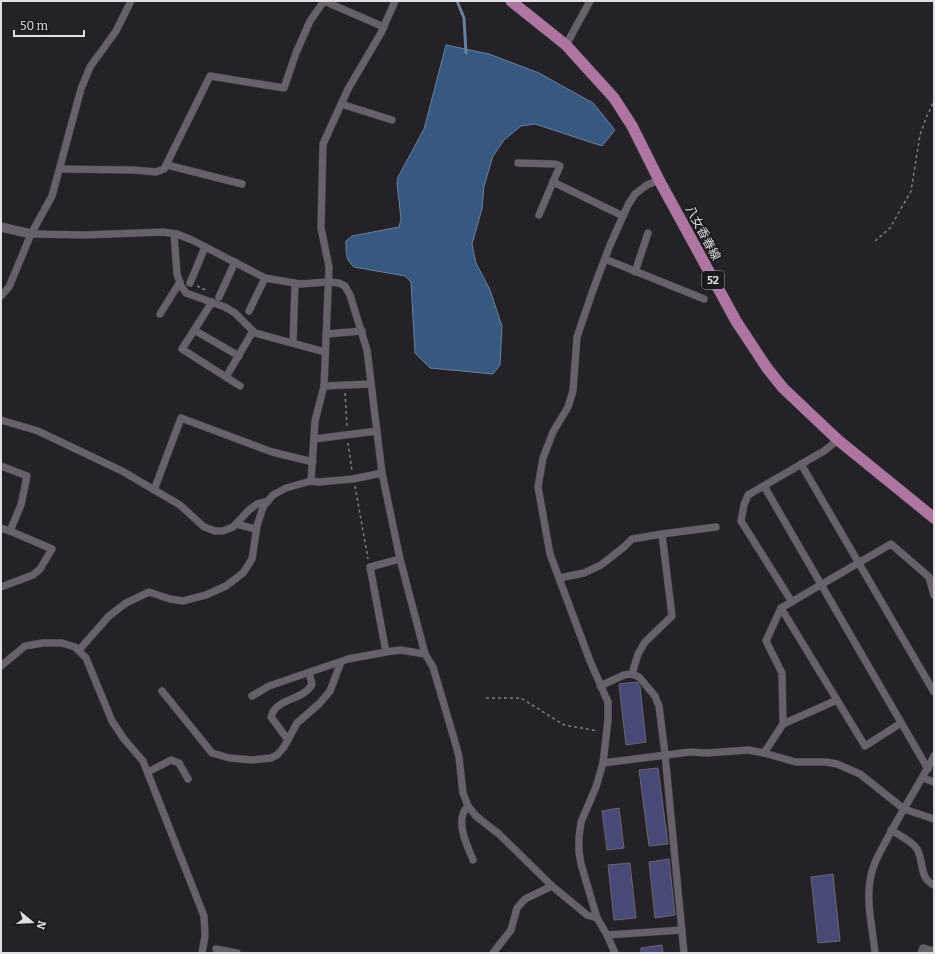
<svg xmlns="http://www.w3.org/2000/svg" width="935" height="954" viewBox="0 0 935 954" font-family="Bitter,'Noto Sans JP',serif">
	<rect width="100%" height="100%" fill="#252128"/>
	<path fill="#375980" stroke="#6a819e" d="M 446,45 L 489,54 L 539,73 L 593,103 L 615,130 L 602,146 L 535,124 L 521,126 L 504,140 L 493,156 L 484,186 L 482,209 L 472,244 L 476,263 L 490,290 L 502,326 L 500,365 L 493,374 L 430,368 L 415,353 L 411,282 L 405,276 L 354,267 C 345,259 346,252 346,241 L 352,236 L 399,227 L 401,219 L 397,183 L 398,177 L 424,129 Z"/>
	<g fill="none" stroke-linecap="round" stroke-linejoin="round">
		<path stroke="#6a819e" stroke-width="3" d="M 457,1 L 464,18 L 466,53"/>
	</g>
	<g fill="#484977" stroke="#666771">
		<path d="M 637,682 L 640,686 L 646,742 L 626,745 L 619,684 Z"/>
		<path d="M 658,768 L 668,844 L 649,846 L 639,770 Z"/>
		<path d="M 619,808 L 624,848 L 607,850 L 602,811 Z"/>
		<path d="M 669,859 L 675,915 L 655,918 L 649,862 Z"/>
		<path d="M 630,863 L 636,918 L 614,920 L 608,865 Z"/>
		<path d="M 833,874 L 840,941 L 818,943 L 811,877 Z"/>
		<path d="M 662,945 L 663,953 L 641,953 L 641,948 Z"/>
	</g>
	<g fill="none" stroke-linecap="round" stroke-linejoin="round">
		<g stroke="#413d44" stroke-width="8">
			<g id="minor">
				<path d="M 324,1 L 384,27"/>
				<path d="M 566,45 L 590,1"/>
				<path d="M 341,104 L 392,120"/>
				<path d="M 518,163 L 555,164 L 560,166 L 553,182"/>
				<path d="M 167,165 L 242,184"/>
				<path d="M 60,169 L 133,170 L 156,172 L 164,169 L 210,76 L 284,88 L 296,53 L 310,21 L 324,1"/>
				<path d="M 539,215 L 553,182 L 623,216"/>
				<path d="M 31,234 L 85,235 L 163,232 L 177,234 L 192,240 L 265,278 L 300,284 L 328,282 L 339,283 L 345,286 L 350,295 L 367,350 L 382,473 L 400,559 L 425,654 L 433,667 L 455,742 L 459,757 L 463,793 L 468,806 L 476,816 L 500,835 L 552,886 L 587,915 L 597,918"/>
				<path d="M 174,234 L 177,274 L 181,286 L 186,293 L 225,307 L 235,313 L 255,333 L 325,352"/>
				<path d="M 605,259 L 704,299"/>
				<path d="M 635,272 L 648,233"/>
				<path d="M 190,283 L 205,247"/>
				<path d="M 1,296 L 9,287 L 31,234 L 52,196 L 81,89 L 90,67 L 116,31 L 131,1"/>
				<path d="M 219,297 L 235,262"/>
				<path d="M 212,302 L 182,349 L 240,386"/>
				<path d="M 249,311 L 265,278"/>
				<path d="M 160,314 L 180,282"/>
				<path d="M 194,330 L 239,356"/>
				<path d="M 326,334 L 362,331"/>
				<path d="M 293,343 L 295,284"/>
				<path d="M 226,377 L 253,331"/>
				<path d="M 324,386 L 371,384"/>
				<path d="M 1,420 L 38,431 L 122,471 L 180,505 L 204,527 L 215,531 L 223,531 L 233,527 L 249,510 L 257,504 L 268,501"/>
				<path d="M 314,439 L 377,431"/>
				<path d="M 801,464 L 934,692"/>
				<path d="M 1,466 L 27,476 L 21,505 L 10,531 L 1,528"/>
				<path d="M 311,481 L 315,421 L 324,386 L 329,267 L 321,228 L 323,144 L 348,89 L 381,33 L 395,1"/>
				<path d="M 764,486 L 928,769"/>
				<path d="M 154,490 L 181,418 L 272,452 L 313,462"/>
				<path d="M 236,524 L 256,529"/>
				<path d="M 662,534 L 716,527"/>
				<path d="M 400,559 L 370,567 L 386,652 L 400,650 L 425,654"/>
				<path d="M 559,578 L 584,573 L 601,565 L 624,547 L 632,539 L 662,534 L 672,616 L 645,642 L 638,654 L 632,674"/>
				<path d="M 1,587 L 33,575 L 40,569 L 52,549 L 10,531"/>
				<path d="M 792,602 L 741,521 L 744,505 L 748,495 L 824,451 L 838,440"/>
				<path d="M 781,608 L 865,746 L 901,723"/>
				<path d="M 79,650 L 109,616 L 126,603 L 149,592 L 170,599 L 183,601 L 206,595 L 226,586 L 243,573 L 252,559 L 257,526 L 263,507 L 273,495 L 286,488 L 311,481 L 319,482 L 353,479 L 382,473"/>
				<path d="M 1,666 L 25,646 L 43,643 L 62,643 L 75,647 L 86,658 L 112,721 L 124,739 L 143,761 L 204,916 L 205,936 L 202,953"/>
				<path d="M 600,686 L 624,675 L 632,674 L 639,677 L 655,696 L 659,706 L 665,754 L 684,953"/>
				<path d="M 162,691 L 212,753 L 229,758 L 252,760 L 271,758 L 277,755 L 284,747 L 297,723 L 320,703 L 330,691 L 341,662"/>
				<path d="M 252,696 L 269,686 L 348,659 L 386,652"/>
				<path d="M 783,724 L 837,700"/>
				<path d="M 288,740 L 271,717 C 276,697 304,701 312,684 L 309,673"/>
				<path d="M 764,753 L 783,724 L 782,673 L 766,641 L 781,608 L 891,544 L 929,577 L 934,595"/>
				<path d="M 603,763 L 690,752 L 707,753 L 748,750 L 764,753 L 796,762 L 826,762 L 837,764 L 860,774 L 904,809 L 934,819"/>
				<path d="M 148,772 L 171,760 L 179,763 L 188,779"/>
				<path d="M 923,778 L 934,782"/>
				<path d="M 468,806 C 466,808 464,811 463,814 C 458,828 468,847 473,860"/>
				<path d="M 891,830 C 899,835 912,841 917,849 C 924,861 919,879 934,885"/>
				<path d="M 607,935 L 682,930"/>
				<path d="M 216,949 L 237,953"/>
				<path d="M 493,953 L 511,930 L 517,908 L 525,899 L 552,886"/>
				<path d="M 615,953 L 607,935 L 597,918 L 581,864 L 579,852 L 579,837 L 581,822 L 596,787 L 603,763 L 608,720 L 608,702 L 590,661 L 550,554 L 538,487 L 543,458 L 553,432 L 568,407 L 573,391 L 577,337 L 593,290 L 610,245 L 628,205 L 635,194 L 647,185 L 659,180"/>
				<path d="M 875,953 C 873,930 866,904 870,880 C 872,866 879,854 886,841 C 901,812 919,785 934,756"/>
				<path d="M 921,953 L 923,948 L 934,951"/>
			</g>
		</g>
		<g stroke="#413d44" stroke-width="10">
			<path id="tertiary" d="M 1,227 L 31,234"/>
		</g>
		<g stroke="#413d44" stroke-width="12">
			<path id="primary" d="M 511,1 L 566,45 L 614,98 L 632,126 L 659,180 L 736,321 L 767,368 L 783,388 L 838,440 L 934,518"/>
		</g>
		<g stroke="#7f7c82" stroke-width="1.5" stroke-dasharray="3 3" stroke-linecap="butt">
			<path d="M 875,241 L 890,228 L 911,191 L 920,135 L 926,118 L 934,101"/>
			<path d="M 197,286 L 208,291"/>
			<path d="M 345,393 L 347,427"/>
			<path d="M 348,443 L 352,471"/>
			<path d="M 355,486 L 368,559"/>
			<path d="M 486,698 L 521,698 L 564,725 L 598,731"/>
		</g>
		<use href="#minor" stroke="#66616a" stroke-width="7"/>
		<use href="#tertiary" stroke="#66616a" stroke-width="9"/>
		<use href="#primary" stroke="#af75a1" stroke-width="11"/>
	</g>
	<g text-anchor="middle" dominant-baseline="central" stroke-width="3.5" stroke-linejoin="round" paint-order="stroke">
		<rect fill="#1b181e" stroke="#a6a3a9" stroke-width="1" x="702" y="271" width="22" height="18" rx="3"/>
		<g font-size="11" font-weight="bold" fill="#e1dfe4">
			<text x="713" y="280">52</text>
		</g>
		<g font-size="12" fill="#e1dfe4" stroke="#1b181e">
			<text transform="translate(703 233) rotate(62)">八女香春線</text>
		</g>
	</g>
	<rect width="935" height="954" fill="none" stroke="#e1dfe4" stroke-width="4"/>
	<g transform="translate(32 922) rotate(108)" stroke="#1b181e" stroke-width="3" paint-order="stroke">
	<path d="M0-3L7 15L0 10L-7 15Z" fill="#e1dfe4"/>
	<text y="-6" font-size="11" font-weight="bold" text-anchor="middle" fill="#e1dfe4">N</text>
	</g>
	<path d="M14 30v6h70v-6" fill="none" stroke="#e1dfe4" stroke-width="2"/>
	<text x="20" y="30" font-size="12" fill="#e1dfe4" stroke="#1b181e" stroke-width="3" paint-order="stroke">50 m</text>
</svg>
